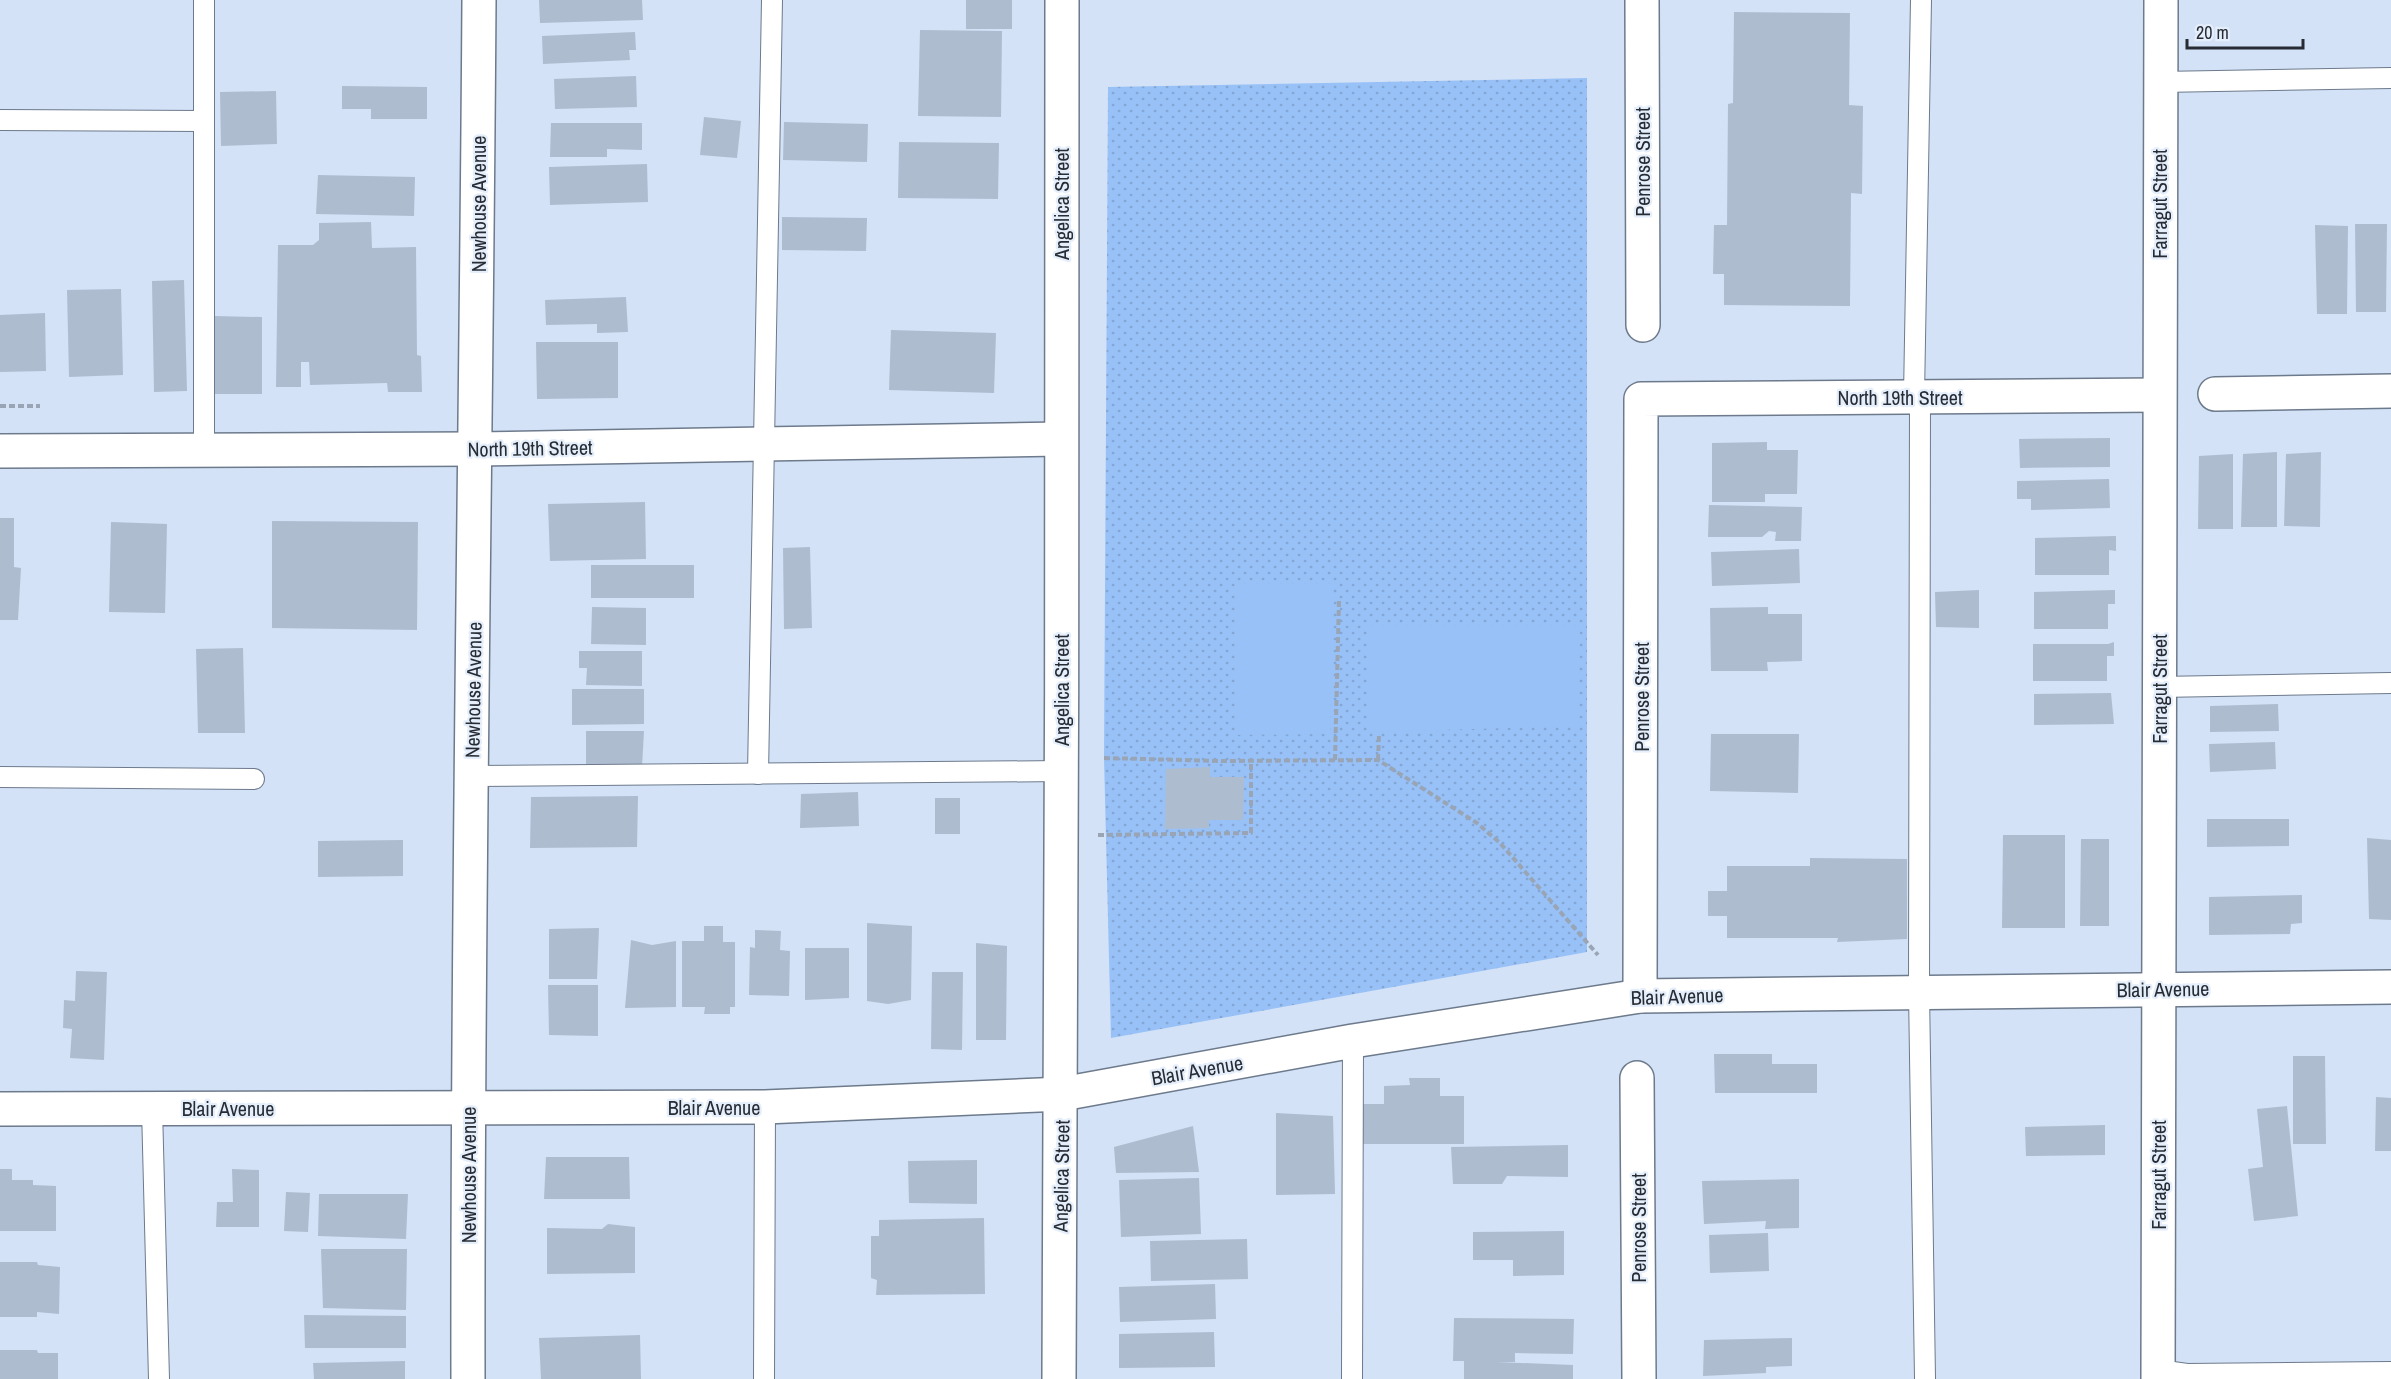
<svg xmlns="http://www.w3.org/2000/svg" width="2391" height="1379" viewBox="0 0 2391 1379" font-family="'Archivo Narrow',sans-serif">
	<defs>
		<pattern id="grass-dots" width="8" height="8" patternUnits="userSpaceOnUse" patternTransform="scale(1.5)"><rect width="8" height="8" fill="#98c1f7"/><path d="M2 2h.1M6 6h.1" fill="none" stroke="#83a6d4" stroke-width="1.8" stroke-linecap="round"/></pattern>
	</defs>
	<rect width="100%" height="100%" fill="#d3e2f6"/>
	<path fill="url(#grass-dots)" d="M 1587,78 L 1587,952 L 1111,1038 L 1104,758 L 1108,87 Z"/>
	<g fill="#98c1f7">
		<path d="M 1235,584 L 1333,584 L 1330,734 L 1235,735 Z"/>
		<path d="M 1367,626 L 1580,626 L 1578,726 L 1367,732 Z"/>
	</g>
	<g fill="#aebcd0">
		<path d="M 539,0 L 642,0 L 643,20 L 540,23 Z"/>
		<rect x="966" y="0" width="46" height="29"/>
		<path d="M 1734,12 L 1850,13 L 1849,105 L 1863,106 L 1862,194 L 1851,193 L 1850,306 L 1724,305 L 1724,274 L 1713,274 L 1714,225 L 1727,225 L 1728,104 L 1733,103 Z"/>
		<path d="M 920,30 L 1002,31 L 1001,117 L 918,116 Z"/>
		<path d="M 635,32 L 636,50 L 629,50 L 630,60 L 543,64 L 542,36 Z"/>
		<path d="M 636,76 L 637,107 L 555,109 L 554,79 Z"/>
		<path d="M 342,86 L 427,87 L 427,119 L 371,119 L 371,109 L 342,109 Z"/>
		<path d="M 276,91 L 277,144 L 221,146 L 220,92 Z"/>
		<path d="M 704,117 L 741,121 L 737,158 L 700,155 Z"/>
		<path d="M 784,122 L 868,124 L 867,162 L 783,160 Z"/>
		<path d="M 551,123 L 642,123 L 642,150 L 607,149 L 607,157 L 550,157 Z"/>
		<path d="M 899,142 L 999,143 L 998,199 L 898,198 Z"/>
		<path d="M 647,164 L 648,202 L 550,205 L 549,167 Z"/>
		<path d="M 318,175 L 415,177 L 414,216 L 316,214 Z"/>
		<path d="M 782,217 L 867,218 L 866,251 L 782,250 Z"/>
		<path d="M 371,222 L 372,248 L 416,247 L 417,355 L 421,356 L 422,392 L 388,392 L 387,383 L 310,385 L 309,362 L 301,362 L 301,387 L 276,387 L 278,245 L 313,245 L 319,240 L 319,223 Z"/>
		<path d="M 2355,224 L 2387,224 L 2386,312 L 2356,312 Z"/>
		<path d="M 2315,225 L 2348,226 L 2347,314 L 2317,314 Z"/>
		<path d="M 184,280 L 187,391 L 154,392 L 152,281 Z"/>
		<path d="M 121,289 L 123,375 L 69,377 L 67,290 Z"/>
		<path d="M 626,297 L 628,332 L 597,333 L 597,324 L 546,325 L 545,300 Z"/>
		<path d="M 45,313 L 46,371 L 0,372 L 0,315 Z"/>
		<path d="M 214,316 L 262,317 L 262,394 L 213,394 Z"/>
		<path d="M 891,330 L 996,333 L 994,393 L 889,390 Z"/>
		<path d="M 536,342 L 618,342 L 618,398 L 537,399 Z"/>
		<path d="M 2110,438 L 2110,467 L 2020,468 L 2019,439 Z"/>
		<path d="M 1767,442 L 1767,450 L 1798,450 L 1797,494 L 1765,494 L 1765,502 L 1712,502 L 1712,443 Z"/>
		<path d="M 2277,452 L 2277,527 L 2241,527 L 2243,454 Z"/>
		<path d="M 2321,452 L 2320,527 L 2284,526 L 2286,454 Z"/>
		<path d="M 2233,454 L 2233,529 L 2198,529 L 2199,456 Z"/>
		<path d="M 2109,479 L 2110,508 L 2031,510 L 2031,499 L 2017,499 L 2017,481 Z"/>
		<path d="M 645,502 L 646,559 L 550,561 L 548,504 Z"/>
		<path d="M 1709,505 L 1802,507 L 1801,541 L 1775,541 L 1776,532 L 1769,531 L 1762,537 L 1708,537 Z"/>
		<path d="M 0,518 L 14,518 L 14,567 L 21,568 L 18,620 L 0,620 Z"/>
		<path d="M 272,521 L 418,522 L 417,630 L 272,628 Z"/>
		<path d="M 111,522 L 167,524 L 165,613 L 109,612 Z"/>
		<path d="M 2116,536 L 2116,551 L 2109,550 L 2109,575 L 2035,575 L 2035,538 Z"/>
		<path d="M 810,547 L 812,628 L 784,629 L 783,548 Z"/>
		<path d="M 1799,549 L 1800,583 L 1712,586 L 1711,552 Z"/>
		<rect x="591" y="565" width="103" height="33"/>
		<path d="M 1979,590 L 1979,628 L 1936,627 L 1935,592 Z"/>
		<path d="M 2115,590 L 2115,604 L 2108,604 L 2108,629 L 2034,629 L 2034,592 Z"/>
		<path d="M 592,607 L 646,608 L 646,645 L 591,644 Z"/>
		<path d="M 1768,607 L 1768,614 L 1802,614 L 1802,661 L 1767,662 L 1768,671 L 1711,671 L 1710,608 Z"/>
		<path d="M 2114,642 L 2114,656 L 2107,656 L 2107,681 L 2033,681 L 2033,644 L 2108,644 Z"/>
		<path d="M 243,648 L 245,733 L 198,733 L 196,649 Z"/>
		<path d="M 579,651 L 642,651 L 642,686 L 586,685 L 587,668 L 579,668 Z"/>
		<path d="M 572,689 L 644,689 L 644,724 L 572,725 Z"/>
		<path d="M 2111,693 L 2114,724 L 2034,725 L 2034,694 Z"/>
		<path d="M 2278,704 L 2279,731 L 2210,732 L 2210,706 Z"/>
		<path d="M 586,731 L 644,731 L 642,767 L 586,768 Z"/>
		<path d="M 1711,734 L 1799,734 L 1798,793 L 1710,791 Z"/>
		<path d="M 2275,742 L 2276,769 L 2210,772 L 2209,744 Z"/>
		<path d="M 1210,767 L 1210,777 L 1244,777 L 1243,820 L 1209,820 L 1209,828 L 1165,829 L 1166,769 Z"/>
		<path d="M 858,792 L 859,826 L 800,828 L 801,794 Z"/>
		<path d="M 638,796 L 637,847 L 530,848 L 531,797 Z"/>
		<rect x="935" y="798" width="25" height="36"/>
		<path d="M 2207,819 L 2289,819 L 2289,846 L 2207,847 Z"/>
		<path d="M 2003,835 L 2065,835 L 2065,928 L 2002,928 Z"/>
		<path d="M 2367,838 L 2391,840 L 2391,920 L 2369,919 Z"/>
		<path d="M 2081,839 L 2109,839 L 2109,926 L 2080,926 Z"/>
		<path d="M 403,840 L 403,876 L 318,877 L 318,841 Z"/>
		<path d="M 1810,858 L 1907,859 L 1907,939 L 1837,942 L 1838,938 L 1727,938 L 1727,916 L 1708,916 L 1708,891 L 1727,891 L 1727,866 L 1810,866 Z"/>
		<path d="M 2302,895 L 2302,923 L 2291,924 L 2290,934 L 2209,935 L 2209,897 Z"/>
		<path d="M 867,923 L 912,926 L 911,1000 L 888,1004 L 867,1001 Z"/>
		<path d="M 704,926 L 723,926 L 723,942 L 735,942 L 735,1007 L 730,1007 L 730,1014 L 704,1014 L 705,1007 L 682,1007 L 682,941 L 704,941 Z"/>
		<path d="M 599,928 L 597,979 L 549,979 L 549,929 Z"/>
		<path d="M 755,930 L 781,931 L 780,950 L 790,951 L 789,996 L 749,995 L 750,947 L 755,948 Z"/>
		<path d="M 631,940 L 652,945 L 676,941 L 676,1007 L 625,1008 Z"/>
		<path d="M 976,943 L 1007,946 L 1006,1040 L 976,1040 Z"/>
		<path d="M 805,948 L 849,948 L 849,998 L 805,1000 Z"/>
		<path d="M 76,971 L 107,972 L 104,1060 L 70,1058 L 72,1029 L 63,1028 L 64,1000 L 75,1001 Z"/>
		<path d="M 932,972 L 963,972 L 962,1050 L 931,1049 Z"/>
		<path d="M 548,985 L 598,985 L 598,1036 L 549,1035 Z"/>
		<path d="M 1714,1054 L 1772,1054 L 1772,1064 L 1817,1064 L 1817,1093 L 1715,1093 Z"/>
		<path d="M 2293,1056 L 2325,1056 L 2326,1144 L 2293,1144 Z"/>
		<path d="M 1409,1078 L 1440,1078 L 1440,1096 L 1464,1096 L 1464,1144 L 1363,1144 L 1363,1104 L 1384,1104 L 1384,1086 L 1410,1085 Z"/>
		<path d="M 2376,1097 L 2391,1098 L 2391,1151 L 2375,1151 Z"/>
		<path d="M 2287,1106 L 2298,1216 L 2254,1221 L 2248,1169 L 2263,1167 L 2257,1109 Z"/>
		<path d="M 1276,1113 L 1333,1116 L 1335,1194 L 1276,1195 Z"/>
		<path d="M 2105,1125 L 2105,1155 L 2026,1156 L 2025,1127 Z"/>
		<path d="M 1193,1126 L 1199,1172 L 1116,1173 L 1114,1147 Z"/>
		<path d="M 1568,1145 L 1568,1177 L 1507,1176 L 1502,1184 L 1453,1184 L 1451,1147 Z"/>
		<path d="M 546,1157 L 629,1157 L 630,1199 L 544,1199 Z"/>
		<path d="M 977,1160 L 977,1204 L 909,1203 L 908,1161 Z"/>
		<path d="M 0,1169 L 12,1169 L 12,1180 L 33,1180 L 33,1185 L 56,1186 L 56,1231 L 0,1231 Z"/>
		<path d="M 232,1169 L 259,1170 L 259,1227 L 216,1227 L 217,1202 L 233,1202 Z"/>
		<path d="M 1199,1178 L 1201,1234 L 1121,1237 L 1119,1180 Z"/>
		<path d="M 1799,1179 L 1799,1228 L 1765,1229 L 1766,1221 L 1704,1224 L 1702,1181 Z"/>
		<path d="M 286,1192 L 310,1193 L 308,1232 L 284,1231 Z"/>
		<path d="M 319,1194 L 408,1194 L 406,1239 L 318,1236 Z"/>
		<path d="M 984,1218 L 985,1294 L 876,1295 L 877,1280 L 871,1278 L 871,1236 L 879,1236 L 879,1220 Z"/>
		<path d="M 608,1224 L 635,1227 L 635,1273 L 547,1274 L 547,1228 L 602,1229 Z"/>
		<path d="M 1564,1231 L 1564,1275 L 1513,1276 L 1513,1260 L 1473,1260 L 1473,1232 Z"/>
		<path d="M 1768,1233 L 1769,1271 L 1710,1273 L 1709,1235 Z"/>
		<path d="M 1247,1239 L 1248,1279 L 1151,1281 L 1150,1241 Z"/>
		<path d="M 321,1249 L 407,1249 L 406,1310 L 323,1308 Z"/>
		<path d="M 0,1262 L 37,1262 L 38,1265 L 60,1267 L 59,1314 L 37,1312 L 37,1317 L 0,1317 Z"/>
		<path d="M 1215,1284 L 1216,1319 L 1120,1322 L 1119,1287 Z"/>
		<path d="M 304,1315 L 406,1316 L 406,1348 L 305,1348 Z"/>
		<path d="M 1454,1318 L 1574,1319 L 1573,1354 L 1515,1353 L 1515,1362 L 1497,1362 L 1573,1365 L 1573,1379 L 1464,1379 L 1464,1361 L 1453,1361 Z"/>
		<path d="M 1214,1332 L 1215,1367 L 1119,1368 L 1119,1334 Z"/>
		<path d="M 640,1335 L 641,1379 L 541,1379 L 539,1338 Z"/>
		<path d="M 1792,1338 L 1792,1366 L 1766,1367 L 1766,1373 L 1703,1376 L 1704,1340 Z"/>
		<path d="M 0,1350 L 37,1350 L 38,1353 L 58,1353 L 58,1379 L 0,1379 Z"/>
		<path d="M 405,1361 L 405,1379 L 314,1379 L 313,1363 Z"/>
	</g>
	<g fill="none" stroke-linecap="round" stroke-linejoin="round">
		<g stroke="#6d7a8c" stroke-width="22">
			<g id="service">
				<path d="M 204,0 L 204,450"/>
				<path d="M 2160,82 L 2391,78"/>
				<path d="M 0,120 L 204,121"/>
				<path d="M 1914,396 L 1921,0"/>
				<path d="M 1920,396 L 1919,992 L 1925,1379"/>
				<path d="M 2159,687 L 2391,683"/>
				<path d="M 758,774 L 772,0"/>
				<path d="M 472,776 L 1061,771"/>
				<path d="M 0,777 L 254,779"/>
				<path d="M 152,1108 L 159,1379"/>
				<path d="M 2158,1370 L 2187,1374 L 2391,1372"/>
				<path d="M 764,1379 L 765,1107"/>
				<path d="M 1352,1379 L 1353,1041"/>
			</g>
		</g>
		<g stroke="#6d7a8c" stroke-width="36">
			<g id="minor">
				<path d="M 1642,0 L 1643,325"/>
				<path d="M 2215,394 L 2391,391"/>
				<path d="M 0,451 L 476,449 L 1060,439"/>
				<path d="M 1640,996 L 1641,399 L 2159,395"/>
				<path d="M 1637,1078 L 1639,1379"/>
				<path d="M 0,1109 L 765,1107 L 1062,1094 L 1353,1041 L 1640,996 L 2391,987"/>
				<path d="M 468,1379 C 467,919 476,460 479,0"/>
				<path d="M 1059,1379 C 1064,919 1060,460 1062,0"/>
				<path d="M 2158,1379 L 2161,0"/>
			</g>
		</g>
		<g stroke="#99a5b5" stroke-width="4" stroke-dasharray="6 3" stroke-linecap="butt">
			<path d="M 0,406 L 40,406"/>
			<path d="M 1104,758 L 1221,761 L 1378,760 L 1477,823 L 1500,843 L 1598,955"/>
			<path d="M 1335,760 L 1339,600"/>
			<path d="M 1378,760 L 1379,734"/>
			<path d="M 1098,835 L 1251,833 L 1251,761"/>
		</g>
		<use href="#service" stroke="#fff" stroke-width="20"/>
		<use href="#minor" stroke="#fff" stroke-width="33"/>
	</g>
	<g text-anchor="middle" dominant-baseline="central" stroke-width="4.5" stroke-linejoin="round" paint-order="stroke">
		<g font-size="20" fill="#272c34" stroke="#e5eefb">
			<text transform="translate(1642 162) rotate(-90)">Penrose Street</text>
			<text transform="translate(478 204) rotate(-90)">Newhouse Avenue</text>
			<text transform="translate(1061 204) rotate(-90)">Angelica Street</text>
			<text transform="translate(2159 204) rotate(-90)">Farragut Street</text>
			<text x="1900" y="397">North 19th Street</text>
			<text transform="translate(530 448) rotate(-1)">North 19th Street</text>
			<text transform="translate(2159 689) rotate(-90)">Farragut Street</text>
			<text transform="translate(473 690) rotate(-89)">Newhouse Avenue</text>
			<text transform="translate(1061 690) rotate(-90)">Angelica Street</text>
			<text transform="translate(1641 697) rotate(-90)">Penrose Street</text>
			<text transform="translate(2163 989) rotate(-1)">Blair Avenue</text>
			<text transform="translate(1677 996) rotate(-2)">Blair Avenue</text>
			<text transform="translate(1197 1070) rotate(-10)">Blair Avenue</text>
			<text x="714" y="1107">Blair Avenue</text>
			<text x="228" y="1108">Blair Avenue</text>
			<text transform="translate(468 1175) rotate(-90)">Newhouse Avenue</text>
			<text transform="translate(2158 1175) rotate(-90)">Farragut Street</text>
			<text transform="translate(1061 1176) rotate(-89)">Angelica Street</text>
			<text transform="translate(1638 1228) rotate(-90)">Penrose Street</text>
		</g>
	</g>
	<path d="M2187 39v9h116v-9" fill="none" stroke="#272c34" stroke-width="3"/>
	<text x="2196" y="39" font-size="18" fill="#272c34" stroke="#e5eefb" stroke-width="4.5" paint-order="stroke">20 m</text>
</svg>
